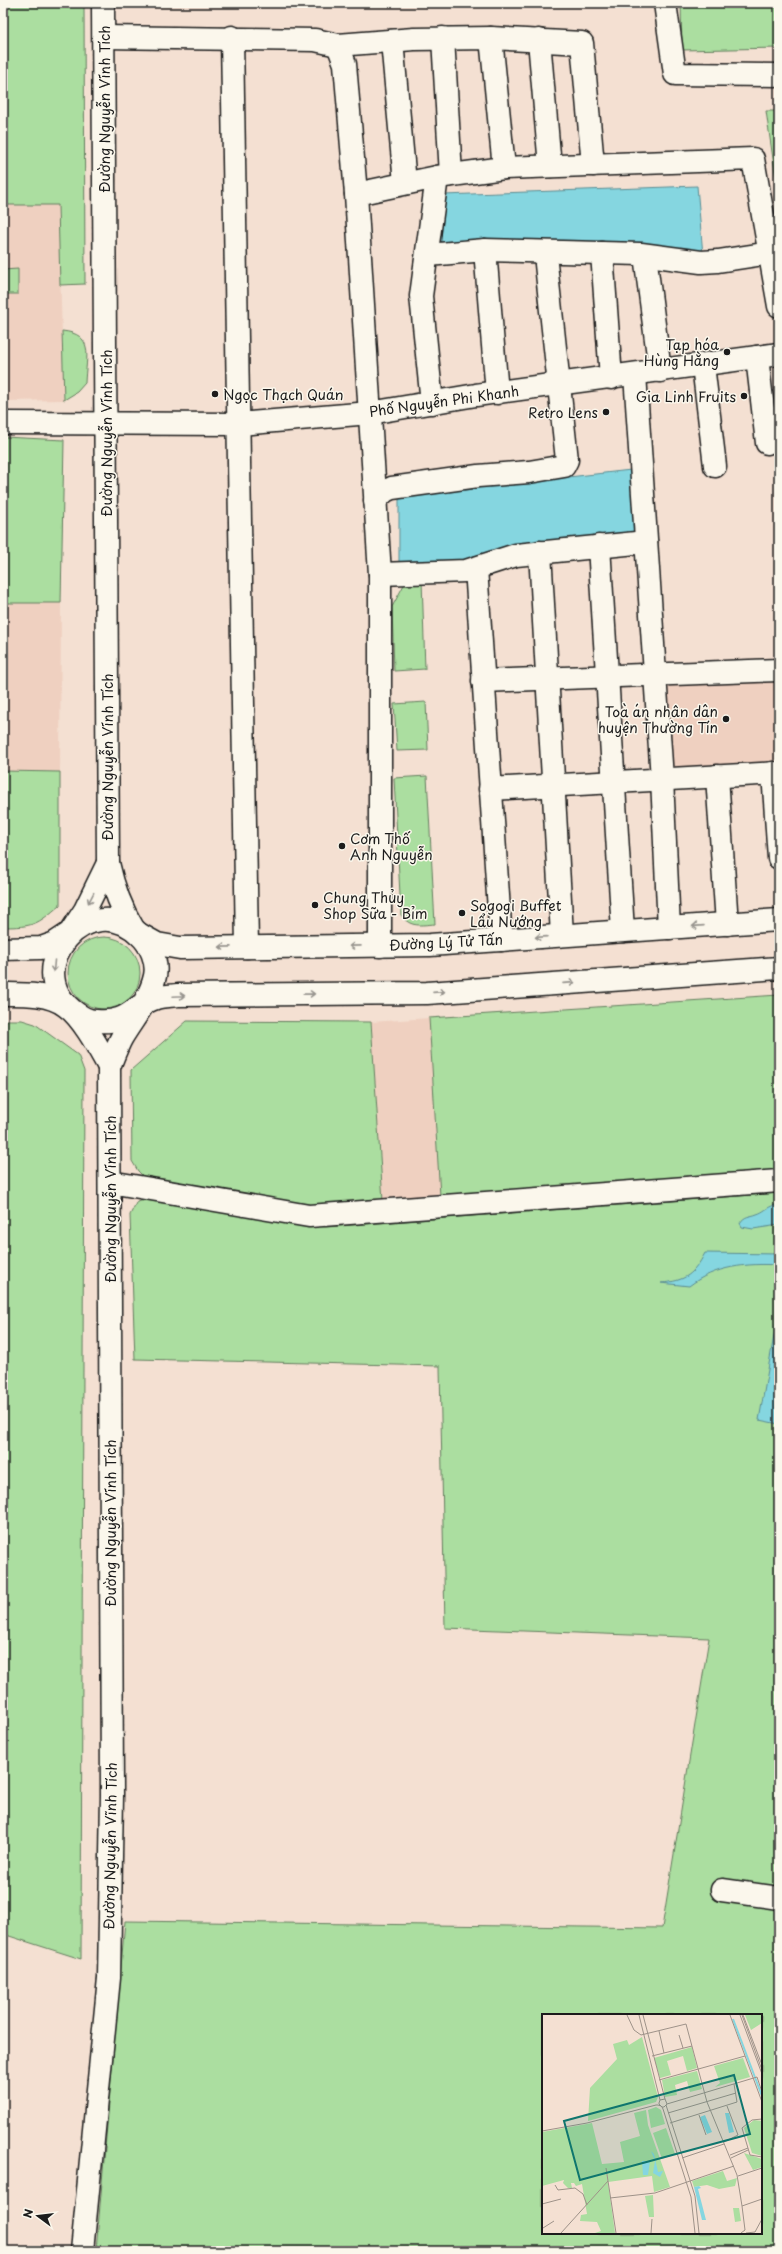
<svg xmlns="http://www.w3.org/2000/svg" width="782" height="2254" viewBox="0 0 782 2254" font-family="'Playpen Sans',sans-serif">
	<rect width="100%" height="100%" fill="#f4e0d2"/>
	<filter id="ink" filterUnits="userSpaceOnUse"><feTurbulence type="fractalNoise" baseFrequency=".025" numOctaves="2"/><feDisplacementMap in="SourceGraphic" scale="8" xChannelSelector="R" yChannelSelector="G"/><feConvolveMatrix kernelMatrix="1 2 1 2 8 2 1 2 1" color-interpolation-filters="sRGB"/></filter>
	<g filter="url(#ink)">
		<g fill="#efd0c0">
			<path d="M 3,205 L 58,205 L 64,400 L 3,401 Z"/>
			<path d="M 3,603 L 61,603 L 60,772 L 3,771 Z"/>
			<path d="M 779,670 L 779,773 L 662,779 L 655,674 Z"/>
			<path d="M 429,1018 L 440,1196 L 383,1201 L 371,1022 Z"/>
		</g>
		<g fill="#abdea0" stroke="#647d5e" fill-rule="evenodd">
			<path d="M 3,3 L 84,3 L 85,284 L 60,285 L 58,205 L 3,205 Z"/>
			<path d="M 681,3 L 779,3 L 779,48 L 682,50 Z"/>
			<path d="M 766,111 L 779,111 L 779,200 Z"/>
			<path d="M 18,269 L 18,294 L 3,294 L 3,270 Z"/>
			<path d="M 62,331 C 95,334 86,356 85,383 L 77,392 L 64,400 Z"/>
			<path d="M 3,437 L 64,440 L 61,603 L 3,603 Z"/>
			<path d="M 422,580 L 425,669 L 394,671 L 392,607 L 406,581 Z"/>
			<path d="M 426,702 L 428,750 L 397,751 L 394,704 Z"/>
			<path d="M 3,771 L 60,772 L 60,905 C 37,925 33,927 3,927 Z"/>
			<path d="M 427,776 L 435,924 C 421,925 410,928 401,915 L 394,778 Z"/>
			<circle cx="104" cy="973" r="36"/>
			<path d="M 779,995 L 779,1175 L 440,1196 L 429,1018 Z"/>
			<path d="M 3,1020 L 22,1020 L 35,1024 L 78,1055 L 84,1071 L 81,1959 L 3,1934 Z"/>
			<path d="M 187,1021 L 371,1022 L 383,1201 L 308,1206 L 145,1178 L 138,1171 L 132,1161 L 131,1070 Z"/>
			<path d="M 779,1193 L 779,2251 L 96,2251 L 125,1921 L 662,1928 L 709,1638 L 445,1628 L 440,1366 L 135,1359 L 130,1215 L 137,1201 L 148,1198 L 326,1227 ZM 543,2015 L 761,2015 L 761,2233 L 543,2233 Z"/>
		</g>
		<g fill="#85d6e0" stroke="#5b8c92">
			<path d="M 697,186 L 703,255 L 441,244 L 443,195 Z"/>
			<path d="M 631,470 L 639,531 L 524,543 L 466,560 L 399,567 L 399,496 Z"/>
			<path d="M 775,1205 L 779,1206 L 779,1225 L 753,1229 L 742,1227 L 740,1223 C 745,1215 750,1217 757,1214 C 764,1212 767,1207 775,1205 Z"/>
			<path d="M 705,1253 L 779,1254 L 779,1265 C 747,1263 715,1266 689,1286 L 661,1283 C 686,1281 694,1274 705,1253 Z"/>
			<path d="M 777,1319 L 779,1319 L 779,1424 L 759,1420 Z"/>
		</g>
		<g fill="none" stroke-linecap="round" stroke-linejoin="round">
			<g stroke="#1c1c1c" stroke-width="25">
				<g id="minor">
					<path d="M 103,3 L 108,863 C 113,886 120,907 133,928"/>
					<path d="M 665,3 L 675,74 L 779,75"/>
					<path d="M 104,37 L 315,40 L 338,45 L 414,39 L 491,38 L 582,43 L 593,165"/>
					<path d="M 232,37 L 247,947"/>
					<path d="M 443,38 L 451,175"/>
					<path d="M 491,38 L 504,168"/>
					<path d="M 539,40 L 550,166"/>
					<path d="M 392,41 L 405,183"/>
					<path d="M 338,45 L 345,64 L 356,194 L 380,574 L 380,946"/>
					<path d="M 356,194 L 437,177 L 504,168 L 753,159 L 779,306"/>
					<path d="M 485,250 L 497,393"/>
					<path d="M 602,253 L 611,378"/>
					<path d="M 428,255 L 485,250 L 641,254 L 701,262 L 718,261 L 770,253"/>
					<path d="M 645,255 L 660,371"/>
					<path d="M 757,357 L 767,443"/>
					<path d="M 703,365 L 715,466"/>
					<path d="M 635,374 L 662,779 L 669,928"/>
					<path d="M 432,403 L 421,296 L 437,177"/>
					<path d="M 3,423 L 239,424 L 370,413 L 476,395 L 779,354"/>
					<path d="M 375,501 L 385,491 L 392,488 L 478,476 L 529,472 L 564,466 L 567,460 L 546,264"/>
					<path d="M 599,546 L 623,931"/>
					<path d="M 540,552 L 562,935"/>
					<path d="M 476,568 L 501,940"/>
					<path d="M 380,574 L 466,571 L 516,555 L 646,542"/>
					<path d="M 483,681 L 779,670"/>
					<path d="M 773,773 L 779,858"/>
					<path d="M 717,776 L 727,924"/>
					<path d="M 490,789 L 779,773"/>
					<path d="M 139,934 L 157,944 L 180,948 L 430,945 L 779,920"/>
					<path d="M 3,949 L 41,948 L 55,943 L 70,933 L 85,910 L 108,863"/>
					<path d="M 3,994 C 23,994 49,993 66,1006 C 83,1018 99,1049 109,1067"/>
					<path d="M 110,1182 L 309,1216 L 779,1181"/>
					<path d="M 722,1890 L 779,1898"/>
					<path d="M 82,2251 L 109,1978 L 112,1795 L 109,1067 C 113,1057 117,1046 122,1037 C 134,1017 150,999 155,976 C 158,961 150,944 140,935 C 89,886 19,968 72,1010 C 78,1015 87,1021 96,1021 C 130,1024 131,1006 156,998 C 163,996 171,996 178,995 L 427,993 L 779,968"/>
				</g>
			</g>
			<use href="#minor" stroke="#fbf7ec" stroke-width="22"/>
		</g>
		<defs><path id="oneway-shaft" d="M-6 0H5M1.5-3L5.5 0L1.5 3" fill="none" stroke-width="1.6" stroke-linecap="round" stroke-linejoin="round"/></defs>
		<g stroke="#97948e">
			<use href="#oneway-shaft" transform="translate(91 898) rotate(117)"/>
			<use href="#oneway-shaft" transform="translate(698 926) rotate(176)"/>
			<use href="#oneway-shaft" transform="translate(541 937) rotate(176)"/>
			<use href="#oneway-shaft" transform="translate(355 946) rotate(179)"/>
			<use href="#oneway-shaft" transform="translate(225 947) rotate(179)"/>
			<use href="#oneway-shaft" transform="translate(54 966) rotate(95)"/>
			<use href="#oneway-shaft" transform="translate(569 983) rotate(-4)"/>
			<use href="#oneway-shaft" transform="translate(439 992) rotate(-4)"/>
			<use href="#oneway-shaft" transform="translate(309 994) rotate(-1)"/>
			<use href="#oneway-shaft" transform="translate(179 996) rotate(-3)"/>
		</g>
	</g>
	<g fill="#1c1c1c" stroke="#fbf7ec" stroke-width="1.5">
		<circle cx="727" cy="352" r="4"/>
		<circle cx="215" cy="394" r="4"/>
		<circle cx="744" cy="396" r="4"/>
		<circle cx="606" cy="412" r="4"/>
		<circle cx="726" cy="719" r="4"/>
		<circle cx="342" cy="846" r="4"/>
		<circle cx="315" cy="905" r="4"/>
		<circle cx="462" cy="913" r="4"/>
	</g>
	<g text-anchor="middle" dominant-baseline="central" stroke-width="3" stroke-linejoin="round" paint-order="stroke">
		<g font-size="14" fill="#1c1c1c" stroke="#fbf7ec">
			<text transform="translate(104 109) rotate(-90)">Đường Nguyễn Vĩnh Tích</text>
			<text transform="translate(444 401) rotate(-8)">Phố Nguyễn Phi Khanh</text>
			<text transform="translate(106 433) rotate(-90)">Đường Nguyễn Vĩnh Tích</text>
			<text transform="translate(107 757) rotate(-90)">Đường Nguyễn Vĩnh Tích</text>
			<text transform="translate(446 942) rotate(-3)">Đường Lý Tử Tấn</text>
			<text transform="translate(110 1199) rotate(-90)">Đường Nguyễn Vĩnh Tích</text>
			<text transform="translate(110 1523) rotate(-90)">Đường Nguyễn Vĩnh Tích</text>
			<text transform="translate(110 1846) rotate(-89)">Đường Nguyễn Vĩnh Tích</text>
		</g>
		<g font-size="14" fill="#1c1c1c" stroke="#fbf7ec" text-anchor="end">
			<text x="719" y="344">Tạp hóa<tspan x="719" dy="16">Hùng Hằng</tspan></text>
			<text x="223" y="394" text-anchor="start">Ngọc Thạch Quán</text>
			<text x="736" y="396">Gia Linh Fruits</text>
			<text x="598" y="412">Retro Lens</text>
			<text x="718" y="711">Toà án nhân dân<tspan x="718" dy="16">huyện Thường Tín</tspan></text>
			<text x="350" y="838" text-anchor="start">Cơm Thố<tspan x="350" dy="16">Anh Nguyễn</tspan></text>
			<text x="323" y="897" text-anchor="start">Chung Thủy<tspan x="323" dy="16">Shop Sữa - Bỉm</tspan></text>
			<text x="470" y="905" text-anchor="start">Sogogi Buffet<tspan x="470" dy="16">Lẩu Nướng</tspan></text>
		</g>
	</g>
	<g transform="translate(542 2014)">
		<rect width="220" height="220" fill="#f4e0d2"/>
		<path d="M 203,1 L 220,1 L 220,9 L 209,16 ZM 100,23 L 116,83 L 114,88 L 46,107 L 48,74 L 75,45 L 71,30 L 85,26 L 87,31 ZM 150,33 L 155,54 L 145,57 L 141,42 L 125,47 L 129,61 L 118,64 L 112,44 ZM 201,44 L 208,63 L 173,73 L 178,69 L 172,52 ZM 155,57 L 160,75 L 148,78 L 145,67 L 133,71 L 135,81 L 123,83 L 120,66 ZM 114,93 L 119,96 L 123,110 L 109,114 L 106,96 ZM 104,96 L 106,111 L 128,173 L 112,178 L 110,162 L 66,168 L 73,219 L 53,219 L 59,217 L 55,208 L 38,207 L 39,201 L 45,200 L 40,170 L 34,172 L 32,169 L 29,169 L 30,174 L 26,174 L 21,169 L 22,166 L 0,172 L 0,118 L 50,109 L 60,150 L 82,148 L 78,128 L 98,122 L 92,99 ZM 212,106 L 220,107 L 220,142 L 210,139 L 202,114 ZM 124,114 L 133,140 L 120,145 L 111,119 ZM 202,139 L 220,145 L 220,153 L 211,156 ZM 181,157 L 185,167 L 195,164 L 193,172 L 177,175 L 165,171 L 152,173 L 150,167 ZM 111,181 L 112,203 L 107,203 L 103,182 ZM 191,194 L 197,194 L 199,207 L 193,208 Z" fill="#abdea0"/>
		<path d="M 183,99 L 187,99 L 192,118 L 187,119 ZM 163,101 L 170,118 L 165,120 L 158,103 ZM 109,137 L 112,140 L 116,158 L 121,157 L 118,163 L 111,159 L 113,147 ZM 100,147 L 108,147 L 106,161 L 101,161 ZM 157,172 L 159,174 L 156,175 L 164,206 L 160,206 L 152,173 Z" fill="#85d6e0"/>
		<path fill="none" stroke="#85d6e0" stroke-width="2" d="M 191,5 L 220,82"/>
		<path fill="none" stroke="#9e9289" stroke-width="1" d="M 85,1 L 92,16 L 99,21 L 144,10 L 165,88 L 195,161 L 200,192M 97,1 L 118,86M 101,1 L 123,85M 188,1 L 220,88M 198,1 L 220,60M 200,1 L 220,56M 201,1 L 220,51M 117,17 L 122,39M 137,21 L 141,34M 110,42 L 150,32M 117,66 L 203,42M 125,90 L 215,63 L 220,78M 124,91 L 153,182 L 157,219M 126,99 L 194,79M 157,101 L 164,121M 220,105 L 210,106 L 200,114 L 208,141 L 220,143M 128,109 L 195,88 L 192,70M 0,117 L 45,109 L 114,91 L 116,91 L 119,92 L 120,93 L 122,93 L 125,90 L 123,85 L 118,86 L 117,89 L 117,90 L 120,93 L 121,95 L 149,183 L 153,219M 182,128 L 196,121 L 185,92M 188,141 L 206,134M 140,144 L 182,130M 189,144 L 206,136M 64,154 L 74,219M 196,162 L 220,154M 13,171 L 16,176 L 33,174 L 41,180 L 45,191M 68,184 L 113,179 L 192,152M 0,190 L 19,185M 1,214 L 12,207M 19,219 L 66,167M 109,219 L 110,205M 199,219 L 203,216 L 200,192 L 220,185M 204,219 L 213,218 L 220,205"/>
		<path fill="#0f766e" fill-opacity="0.15" stroke="#0f766e" stroke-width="2" d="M 192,61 L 208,120 L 38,166 L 22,107 Z"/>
		<rect width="220" height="220" fill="none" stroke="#1c1c1c" stroke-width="2"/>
	</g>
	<rect width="782" height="2254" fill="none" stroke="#fbf7ec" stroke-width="16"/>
	<rect x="8" y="8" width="766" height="2238" fill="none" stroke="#1c1c1c" stroke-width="1.5" filter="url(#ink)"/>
	<g transform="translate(38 2216) rotate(285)" stroke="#fbf7ec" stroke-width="3" paint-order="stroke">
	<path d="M0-3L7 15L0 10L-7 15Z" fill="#1c1c1c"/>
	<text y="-6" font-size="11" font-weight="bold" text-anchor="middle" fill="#1c1c1c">N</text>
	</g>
</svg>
